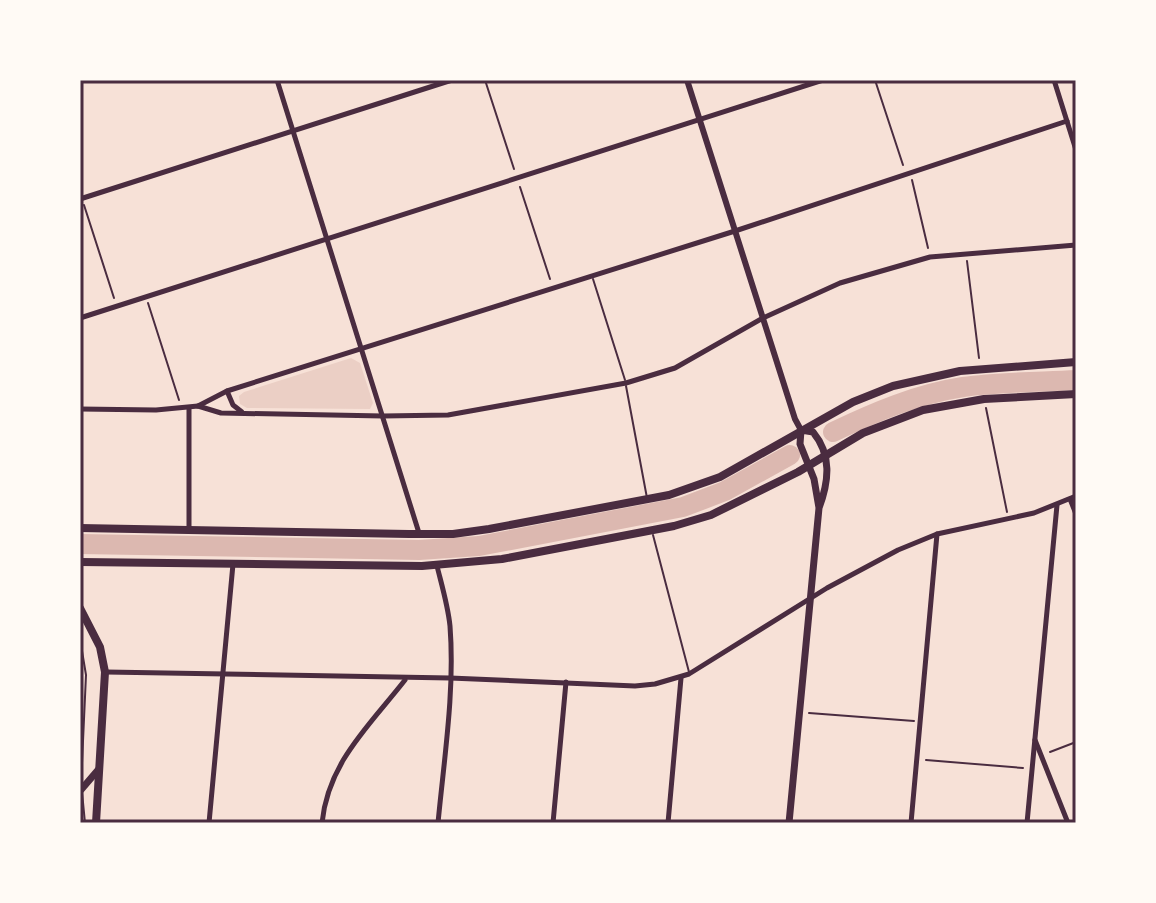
<svg xmlns="http://www.w3.org/2000/svg" width="1156" height="903" viewBox="0 0 1156 903" font-family="Poppins,sans-serif">
	<rect width="100%" height="100%" fill="#f7e1d7"/>
	<path fill="#ebcfc5" d="M 351,358 L 360,363 L 373,403 L 370,409 L 247,408 L 240,404 L 239,396 L 244,392 Z"/>
	<g fill="none" stroke-linecap="round" stroke-linejoin="round">
		<g stroke="#dcb8b0" stroke-width="20">
			<path d="M 833,432 C 875,412 917,394 963,387 C 1000,382 1039,382 1076,380"/>
			<path d="M 80,544 L 419,550 L 479,546 L 683,507 L 725,491 L 790,455"/>
		</g>
		<g stroke="#4a2c40" stroke-width="2">
			<path d="M 485,80 L 514,169"/>
			<path d="M 875,80 L 903,165"/>
			<path d="M 912,180 L 928,248"/>
			<path d="M 520,187 L 550,279"/>
			<path d="M 84,205 L 114,298"/>
			<path d="M 967,261 L 979,358"/>
			<path d="M 148,303 L 179,400"/>
			<path d="M 986,408 L 1007,512"/>
			<path d="M 809,713 L 914,721"/>
			<path d="M 1050,752 L 1076,742"/>
			<path d="M 926,760 L 1023,768"/>
		</g>
		<g stroke="#4a2c40" stroke-width="2">
			<path d="M 593,279 L 625,380"/>
			<path d="M 626,386 L 647,498"/>
			<path d="M 653,535 L 689,672"/>
			<path d="M 80,639 L 86,675 L 81,785"/>
			<path d="M 82,792 L 85,823"/>
		</g>
		<g stroke="#4a2c40" stroke-width="5">
			<path d="M 277,80 L 419,533"/>
			<path d="M 1054,80 L 1076,150"/>
			<path d="M 80,199 L 452,80"/>
			<path d="M 80,318 L 823,80"/>
			<path d="M 227,391 L 233,405 L 242,412"/>
			<path d="M 198,406 L 227,391 L 735,231 L 1067,121"/>
			<path d="M 80,409 L 156,410 L 198,406 L 221,413 L 383,416 L 448,415 L 626,383 L 675,368 L 763,318 L 840,283 L 930,257 L 1076,245"/>
			<path d="M 1070,499 L 1076,514"/>
			<path d="M 189,529 L 189,408"/>
			<path d="M 437,566 C 442,586 448,606 450,626 C 455,691 444,759 438,823"/>
			<path d="M 106,672 L 450,678 L 635,686 L 655,684 L 689,674 L 827,588 L 898,550 L 937,534 L 1034,513 L 1076,496"/>
			<path d="M 1035,740 L 1068,823"/>
			<path d="M 209,823 L 233,564"/>
			<path d="M 322,823 C 328,762 370,725 405,680"/>
			<path d="M 553,823 L 566,682"/>
			<path d="M 668,823 L 681,678"/>
			<path d="M 911,823 L 937,534"/>
			<path d="M 1027,823 L 1057,505"/>
		</g>
		<path stroke="#4a2c40" stroke-width="6" d="M 687,80 L 795,419 L 801,430"/>
		<g stroke="#4a2c40" stroke-width="7">
			<path d="M 80,791 L 98,770"/>
			<path d="M 789,823 L 819,508 L 814,479 L 800,444 L 801,430 L 813,432 C 832,455 829,481 819,508"/>
		</g>
		<g stroke="#4a2c40" stroke-width="8">
			<path d="M 80,528 L 409,534 L 453,534 L 489,529 L 669,495 L 720,477 L 853,402 L 893,386 L 960,371 L 1076,362"/>
			<path d="M 80,562 L 422,566 L 502,559 L 674,526 L 711,515 L 798,472 L 863,433 L 923,410 L 984,399 L 1076,394"/>
			<path d="M 80,608 L 100,647 L 105,672 L 96,823"/>
		</g>
	</g>
	<rect width="1156" height="903" fill="none" stroke="#fffaf5" stroke-width="164"/>
	<rect x="82" y="82" width="992" height="739" fill="none" stroke="#4a2c40" stroke-width="3"/>
</svg>
